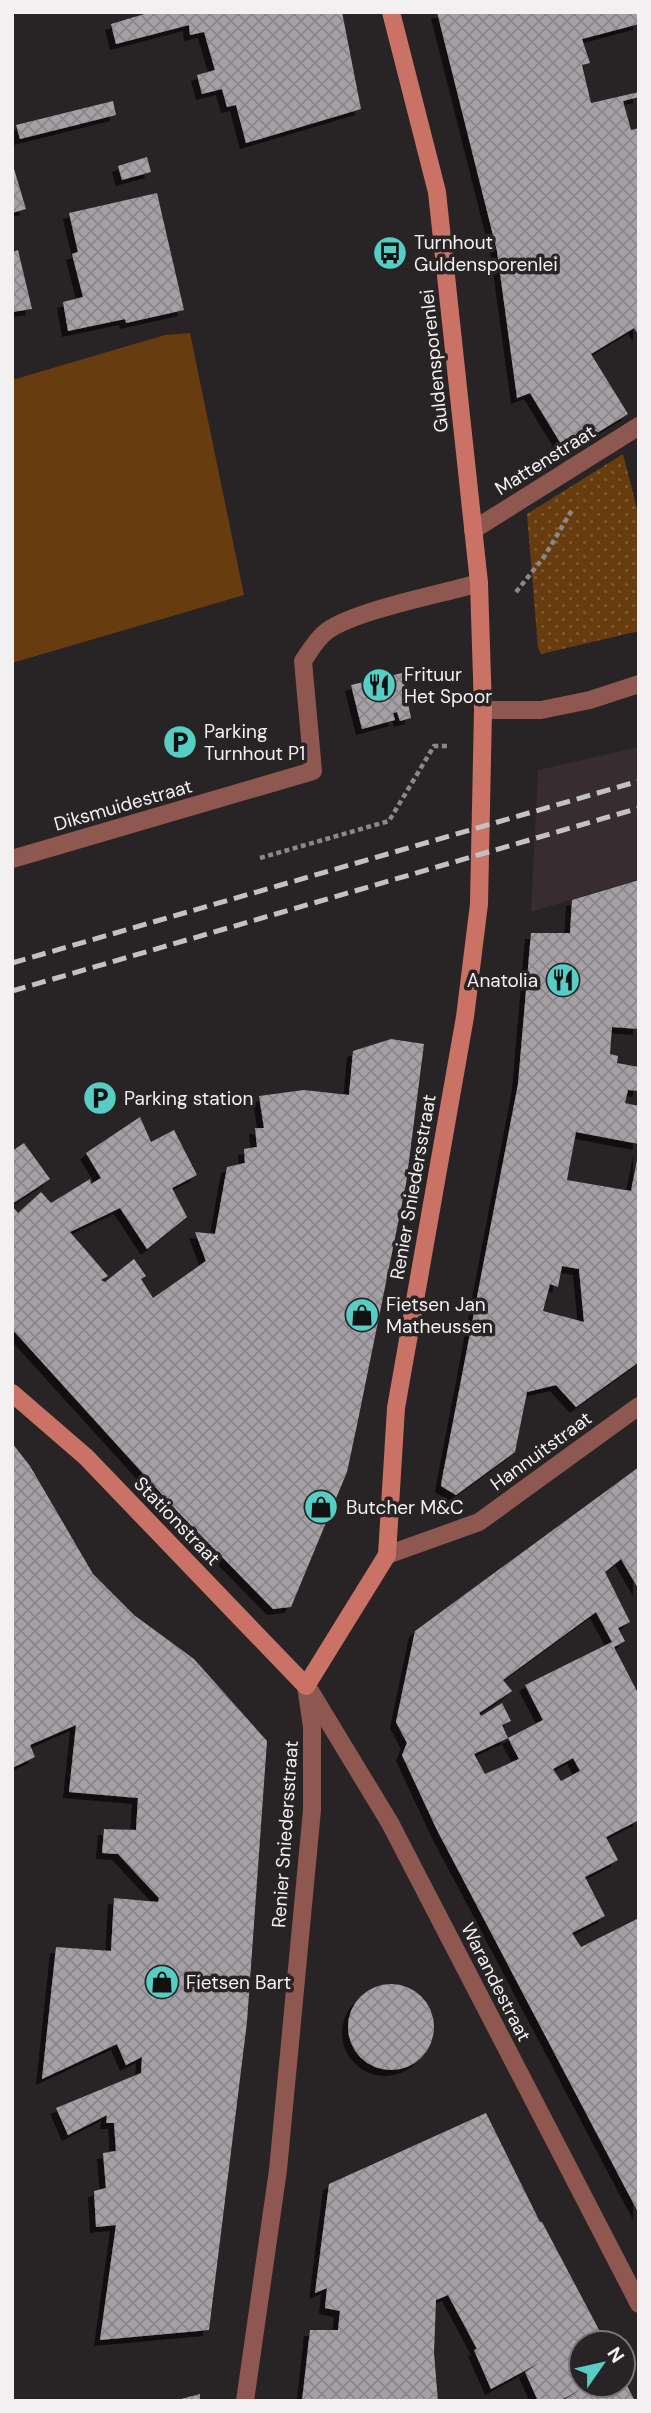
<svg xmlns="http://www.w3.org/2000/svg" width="651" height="2413" viewBox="0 0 651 2413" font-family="'DM Sans',sans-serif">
	<defs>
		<pattern id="park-dots" width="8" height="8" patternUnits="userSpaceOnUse" patternTransform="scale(1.75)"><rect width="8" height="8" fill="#673d0f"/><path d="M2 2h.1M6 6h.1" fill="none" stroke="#7d5932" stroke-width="1.8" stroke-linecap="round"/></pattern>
		<pattern id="building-cross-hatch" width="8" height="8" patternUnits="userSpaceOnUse" patternTransform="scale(1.75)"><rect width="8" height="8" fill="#a4a0a5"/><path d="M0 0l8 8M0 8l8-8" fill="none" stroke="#898689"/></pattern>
		<filter id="shadow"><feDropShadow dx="-6" dy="6" stdDeviation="0" flood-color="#0009"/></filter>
	</defs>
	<rect width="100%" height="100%" fill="#282324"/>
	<path fill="#372c30" d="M 639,747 L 639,879 L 531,912 L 538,770 Z"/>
	<path fill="#673d0f" d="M 190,333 L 244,595 L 12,663 L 12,380 L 165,335 Z"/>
	<path fill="url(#park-dots)" d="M 623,454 L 639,517 L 639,631 L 541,654 L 538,648 L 527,514 Z"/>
	<g fill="url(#building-cross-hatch)" fill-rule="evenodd" filter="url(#shadow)">
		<path d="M 151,12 L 342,12 L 361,109 L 246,143 L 236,105 L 227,107 L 222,89 L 202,94 L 197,75 L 215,70 L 204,32 L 190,35 L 189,25 L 116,44 L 111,24 Z"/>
		<path d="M 437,12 L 639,12 L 639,24 L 582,39 L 590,63 L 582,65 L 591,103 L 639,92 L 639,97 L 623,101 L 631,130 L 639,128 L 639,336 L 634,328 L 591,354 L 628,414 L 566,452 L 530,393 L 517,398 L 497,251 Z"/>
		<path d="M 113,101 L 116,115 L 20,139 L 16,125 Z"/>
		<path d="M 147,157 L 151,172 L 122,180 L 118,166 Z"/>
		<path d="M 12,162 L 26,209 L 12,213 Z"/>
		<path d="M 157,193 L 184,310 L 126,323 L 125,319 L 68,331 L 63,302 L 83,297 L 72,254 L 78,252 L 69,213 Z"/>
		<path d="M 18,250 L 32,309 L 12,312 L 12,252 Z"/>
		<path d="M 402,673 L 411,718 L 400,721 L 397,712 L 393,713 L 395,720 L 362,729 L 351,685 Z"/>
		<path d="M 639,880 L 639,1029 L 612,1027 L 610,1054 L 618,1056 L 617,1063 L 639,1067 L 639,1091 L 628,1090 L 625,1103 L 639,1106 L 639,1144 L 576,1132 L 567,1180 L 631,1191 L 639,1150 L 639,1362 L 576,1407 L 556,1385 L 527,1392 L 515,1452 L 456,1495 L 441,1486 L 442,1479 L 518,1084 L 531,933 L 570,933 L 572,900 ZM 562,1266 L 579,1269 L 584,1322 L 543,1311 L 550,1284 L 558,1287 Z"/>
		<path d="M 391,1039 L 424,1044 L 406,1184 L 357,1425 L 347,1472 L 291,1607 L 273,1609 L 177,1511 L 12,1329 L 12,1206 L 18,1213 L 41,1192 L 51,1203 L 90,1179 L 91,1184 L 101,1178 L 86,1153 L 140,1117 L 151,1142 L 174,1130 L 197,1175 L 172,1188 L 187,1217 L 147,1249 L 120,1208 L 70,1232 L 108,1276 L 101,1280 L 105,1282 L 134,1259 L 146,1276 L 141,1279 L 153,1298 L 206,1261 L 195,1232 L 215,1234 L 227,1167 L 245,1163 L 244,1149 L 257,1147 L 255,1128 L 264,1128 L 259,1096 L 304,1090 L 349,1095 L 353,1051 Z"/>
		<path d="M 24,1143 L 50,1179 L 12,1204 L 12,1151 Z"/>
		<path d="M 12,1443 L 30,1466 L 93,1574 L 134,1615 L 194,1659 L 267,1741 L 247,2022 L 209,2330 L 100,2340 L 116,2225 L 96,2227 L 94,2191 L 106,2188 L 103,2153 L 116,2151 L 114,2123 L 106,2123 L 107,2115 L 68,2135 L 56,2108 L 141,2073 L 142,2057 L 126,2065 L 117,2044 L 42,2079 L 56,1947 L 111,1951 L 114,1898 L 158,1902 L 159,1898 L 118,1854 L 102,1853 L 104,1829 L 136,1830 L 138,1798 L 69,1792 L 76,1725 L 30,1745 L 35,1757 L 12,1768 Z"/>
		<path d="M 639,1467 L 639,1590 L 621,1559 L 605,1572 L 630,1622 L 618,1628 L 625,1641 L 614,1647 L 639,1695 L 639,1820 L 606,1837 L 618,1860 L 585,1877 L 605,1916 L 572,1933 L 581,1947 L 639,1918 L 639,2214 L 437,1830 L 402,1755 L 407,1743 L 396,1722 L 415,1631 ZM 596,1612 L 612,1642 L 525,1685 L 543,1720 L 508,1738 L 519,1759 L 485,1774 L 474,1754 L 508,1738 L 502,1725 L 511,1721 L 502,1703 L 481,1716 L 479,1713 L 512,1691 L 503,1680 ZM 573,1758 L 580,1771 L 561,1781 L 553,1769 Z"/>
		<circle cx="391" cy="2027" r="43"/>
		<path d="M 486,2113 L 540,2222 L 542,2222 L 606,2343 L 581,2343 L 581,2385 L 623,2385 L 623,2378 L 635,2401 L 562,2401 L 580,2390 L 559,2401 L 538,2401 L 525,2372 L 541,2362 L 491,2389 L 474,2350 L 477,2349 L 448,2295 L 436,2300 L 434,2353 L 438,2401 L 302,2401 L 310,2330 L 338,2330 L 340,2311 L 325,2308 L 327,2288 L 315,2293 L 329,2184 Z"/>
		<path d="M 200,2394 L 200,2401 L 178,2401 L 177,2400 Z"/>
	</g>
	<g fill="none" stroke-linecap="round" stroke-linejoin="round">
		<g stroke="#8c8889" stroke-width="4.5" stroke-dasharray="5 3.5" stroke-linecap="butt">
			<path d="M 516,592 L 544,557 L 572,510"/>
			<path d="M 260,858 L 389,821 L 434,746 L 449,746"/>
		</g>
		<path stroke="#8e574f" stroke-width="18" d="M 12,859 L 313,771 L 303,661 C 310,651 317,638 327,631 C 356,610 442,594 479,583"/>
		<g stroke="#8e574f" stroke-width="18">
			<path d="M 473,530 L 639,426"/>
			<path d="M 483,710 L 541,710 L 590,700 L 639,684"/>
			<path d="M 387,1555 L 479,1522 L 639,1406"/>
			<path d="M 310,1691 L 390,1823 L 639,2304"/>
			<path d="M 245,2401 L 278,2170 L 312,1810 L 312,1727 L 306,1686"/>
		</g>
		<path stroke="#ca7265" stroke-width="18" d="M 12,1393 L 86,1457 L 306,1686 L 387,1555 L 396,1408 L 465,1017 L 479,904 L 483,710 L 479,583 L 437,192 L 391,12"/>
		<g stroke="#c4c1c2" stroke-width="5" stroke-dasharray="14 7" stroke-linecap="butt">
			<path d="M 12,963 L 639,781"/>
			<path d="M 12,991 L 639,808"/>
		</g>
	</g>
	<defs>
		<g id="bus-disc" transform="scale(1.75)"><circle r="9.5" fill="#56cec4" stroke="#282324"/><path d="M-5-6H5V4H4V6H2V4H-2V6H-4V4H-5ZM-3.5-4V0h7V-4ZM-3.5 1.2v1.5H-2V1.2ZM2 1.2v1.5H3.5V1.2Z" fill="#111"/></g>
		<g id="restaurant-disc" transform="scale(1.75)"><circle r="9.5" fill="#56cec4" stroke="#282324"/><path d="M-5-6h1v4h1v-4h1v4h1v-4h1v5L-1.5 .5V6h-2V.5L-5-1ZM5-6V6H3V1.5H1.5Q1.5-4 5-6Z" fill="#111"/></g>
		<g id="parking-disc" transform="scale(1.75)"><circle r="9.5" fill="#56cec4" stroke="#282324"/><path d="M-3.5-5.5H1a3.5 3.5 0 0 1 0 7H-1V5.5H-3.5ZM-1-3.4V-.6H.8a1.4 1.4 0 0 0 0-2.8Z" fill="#111"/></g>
		<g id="shop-disc" transform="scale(1.75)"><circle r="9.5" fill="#56cec4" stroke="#282324"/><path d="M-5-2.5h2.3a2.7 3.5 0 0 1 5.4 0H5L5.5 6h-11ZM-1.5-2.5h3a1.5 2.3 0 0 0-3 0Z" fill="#111"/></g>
	</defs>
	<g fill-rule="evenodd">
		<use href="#bus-disc" x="390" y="253"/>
		<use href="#restaurant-disc" x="379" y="685"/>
		<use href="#parking-disc" x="180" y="742"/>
		<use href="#restaurant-disc" x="563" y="980"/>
		<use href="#parking-disc" x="100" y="1098"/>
		<use href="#shop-disc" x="362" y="1315"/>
		<use href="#shop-disc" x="321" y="1507"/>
		<use href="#shop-disc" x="162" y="1982"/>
	</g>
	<g text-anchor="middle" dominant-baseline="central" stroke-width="7" stroke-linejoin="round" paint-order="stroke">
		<g font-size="19" fill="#f3f0f1" stroke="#282324" text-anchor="start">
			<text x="414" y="242">Turnhout<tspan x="414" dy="22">Guldensporenlei</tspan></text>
			<text x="404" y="674">Frituur<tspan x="404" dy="22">Het Spoor</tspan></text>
			<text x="204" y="731">Parking<tspan x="204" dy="22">Turnhout P1</tspan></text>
			<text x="538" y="980" text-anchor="end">Anatolia</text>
			<text x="124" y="1098">Parking station</text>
			<text x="386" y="1304">Fietsen Jan<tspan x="386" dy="22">Matheussen</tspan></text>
			<text x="346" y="1507">Butcher M&amp;C</text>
			<text x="186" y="1982">Fietsen Bart</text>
		</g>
		<g font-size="19" fill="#f3f0f1" stroke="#282324">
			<text transform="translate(434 361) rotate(-96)">Guldensporenlei</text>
			<text transform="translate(545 460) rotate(-32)">Mattenstraat</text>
			<text transform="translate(123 805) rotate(-16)">Diksmuidestraat</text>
			<text transform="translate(413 1187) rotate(-80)">Renier Sniedersstraat</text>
			<text transform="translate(541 1451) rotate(-36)">Hannuitstraat</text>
			<text transform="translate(177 1521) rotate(46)">Stationstraat</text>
			<text transform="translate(285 1834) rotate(-86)">Renier Sniedersstraat</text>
			<text transform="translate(496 1982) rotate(63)">Warandestraat</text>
		</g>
	</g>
	<rect width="651" height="2413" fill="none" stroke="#f3f0f1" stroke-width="28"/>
	<g transform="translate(602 2364) rotate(56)"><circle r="33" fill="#282324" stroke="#797576" stroke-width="2"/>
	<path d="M0-5L12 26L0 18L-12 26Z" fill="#56cec4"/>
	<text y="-10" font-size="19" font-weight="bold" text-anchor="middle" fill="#f3f0f1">N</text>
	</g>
</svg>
